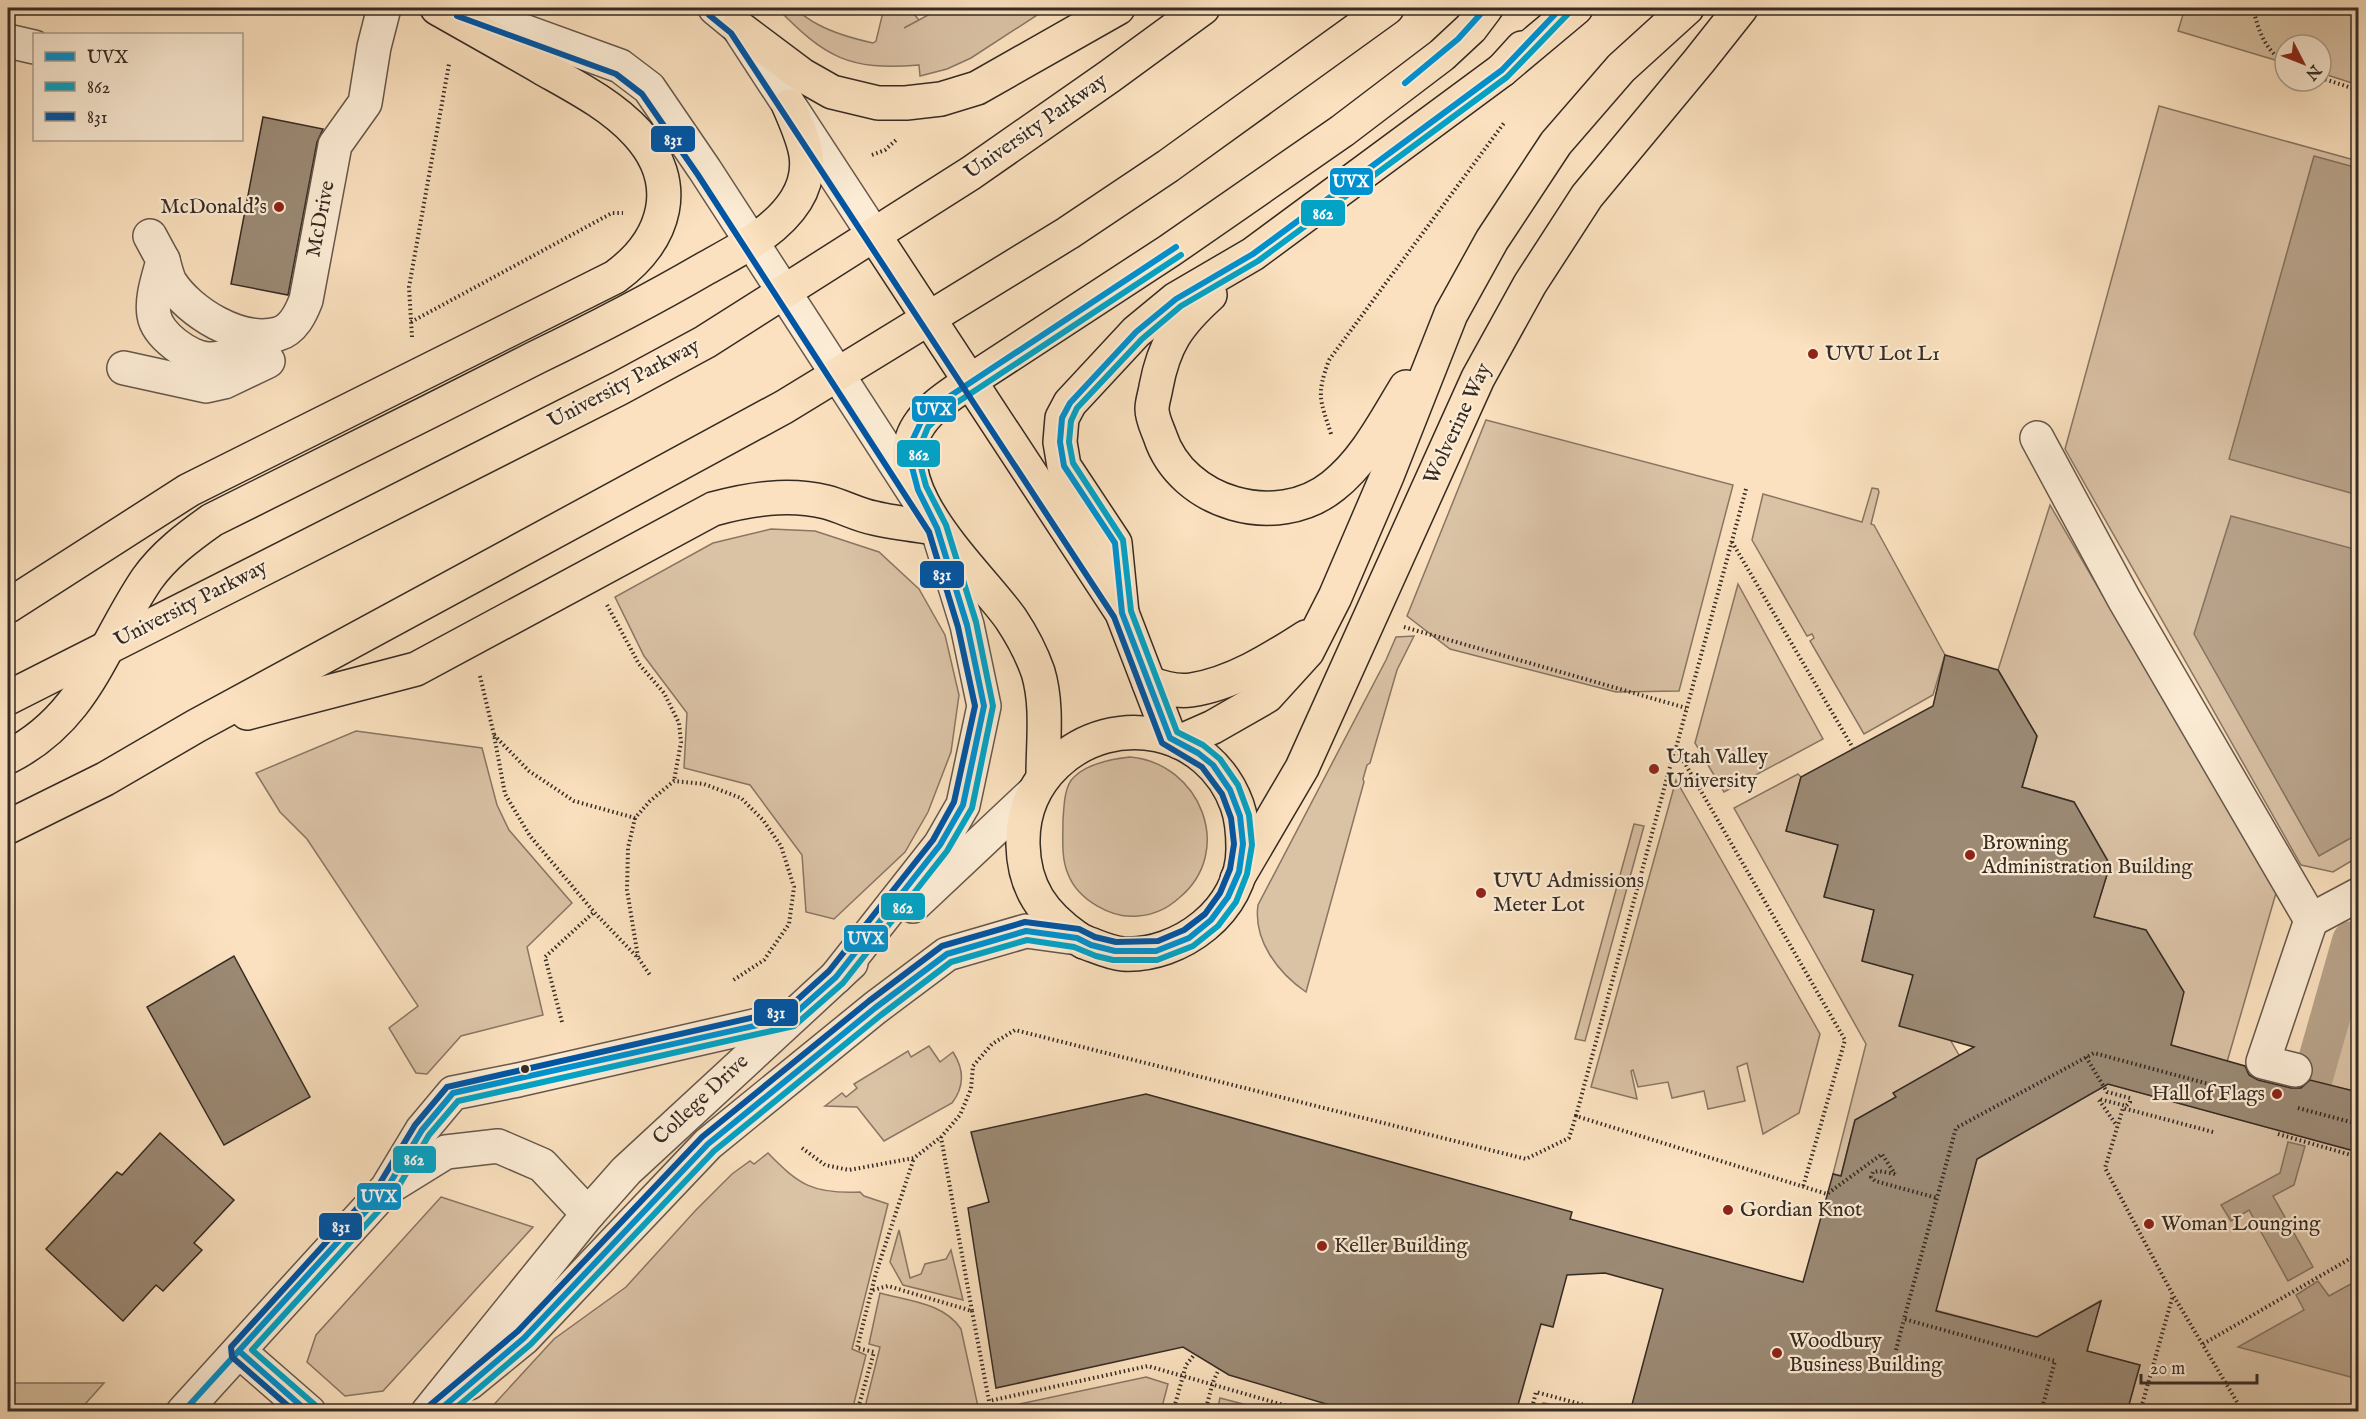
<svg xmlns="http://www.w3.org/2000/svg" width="2366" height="1419" viewBox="0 0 2366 1419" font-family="'IM FELL English',serif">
	<rect width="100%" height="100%" fill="#fbe1bf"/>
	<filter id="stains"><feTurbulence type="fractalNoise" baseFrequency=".00333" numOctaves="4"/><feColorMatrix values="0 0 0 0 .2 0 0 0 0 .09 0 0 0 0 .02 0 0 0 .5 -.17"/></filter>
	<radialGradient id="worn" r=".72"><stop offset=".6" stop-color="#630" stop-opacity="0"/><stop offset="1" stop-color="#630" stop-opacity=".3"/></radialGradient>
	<g fill="#dac2a5" stroke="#887664" stroke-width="1.5">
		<path d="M 777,8 C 800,7 800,16 819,25 C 836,34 855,39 873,43 L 876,41 L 884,8 L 909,8 L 919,20 L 904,28 L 941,8 L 1048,8 L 971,58 L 947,69 L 920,76 L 919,65 C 848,71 825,57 777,8 Z"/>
		<path d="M 2185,8 L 2358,8 L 2358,85 L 2321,73 L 2321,45 L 2285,45 L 2285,63 L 2178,31 Z"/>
		<path d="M 2159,106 L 2358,161 L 2358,857 L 2333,872 L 2301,865 L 2065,449 Z"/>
		<path d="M 1486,420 L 1733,485 L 1679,691 L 1616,692 L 1450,649 L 1407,616 Z"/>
		<path d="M 1872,488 L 1878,489 L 1879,492 L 1871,524 L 1874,525 L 1945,655 L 1933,695 L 1864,734 L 1810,641 L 1814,638 L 1812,634 L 1807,636 L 1752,540 L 1763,494 L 1862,522 Z"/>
		<path d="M 2050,505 L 2276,893 L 2227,1062 L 2171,1045 L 2146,930 L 2094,917 L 2110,864 L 2074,802 L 2022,787 L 2037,736 L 1998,670 Z"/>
		<path d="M 771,529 L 815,531 L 879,552 L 919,589 L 945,635 L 959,695 L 951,752 L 928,812 L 905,852 L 834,919 L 806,912 L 802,855 L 750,785 L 684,768 L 687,713 L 644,656 L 615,597 L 713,543 Z"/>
		<path d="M 1738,584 L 1823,739 L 1724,792 L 1695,743 Z"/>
		<path d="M 1414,636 L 1397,670 L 1370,763 L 1367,765 L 1363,779 L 1364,782 L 1306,992 C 1278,973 1253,940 1258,905 L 1386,660 L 1396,637 Z"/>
		<path d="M 356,731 L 482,748 L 497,805 L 509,830 L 572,903 L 527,947 L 543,1015 L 461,1036 L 427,1074 L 416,1073 L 389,1028 L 418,1006 L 307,839 L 280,812 L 256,773 Z"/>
		<path d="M 1130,757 C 1200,763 1236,851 1179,898 C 1168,908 1153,915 1138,916 C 1112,919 1078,900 1068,874 C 1061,858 1063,838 1063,820 C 1064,807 1064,786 1074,777 C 1088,763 1112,759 1130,757 Z"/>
		<path d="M 1798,774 L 1801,777 L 1786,831 L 1838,845 L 1824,896 L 1874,910 L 1862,961 L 1913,975 L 1959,1055 L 1967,1056 L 1894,1093 L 1896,1097 L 1855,1120 L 1841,1176 L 1833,1174 L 1866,1044 L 1734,808 Z"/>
		<path d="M 1676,780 L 1820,1034 L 1799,1113 L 1763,1134 L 1747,1063 L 1737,1067 L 1745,1101 L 1708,1109 L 1704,1091 L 1672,1098 L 1668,1082 L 1638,1087 L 1633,1070 L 1631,1071 L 1637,1099 L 1591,1087 Z"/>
		<path d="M 1634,824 L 1644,826 L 1585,1041 L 1575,1039 Z"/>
		<path d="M 2358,949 L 2358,1092 L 2319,1083 Z"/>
		<path d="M 929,1046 L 940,1062 L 953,1052 C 964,1069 965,1086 952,1103 L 884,1141 L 857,1107 L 825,1106 L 842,1093 L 846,1097 L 857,1088 L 854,1084 L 908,1051 L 911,1057 Z"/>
		<path d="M 2108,1084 L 2358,1152 L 2358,1411 L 2127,1411 L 2140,1365 L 2087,1351 L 2100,1301 L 2037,1337 L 1935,1310 L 1977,1159 Z"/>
		<path d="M 768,1153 C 800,1186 814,1194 860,1192 L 864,1196 L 888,1204 L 852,1349 L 866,1355 L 852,1411 L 488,1411 L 554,1339 L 626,1287 L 695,1211 L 732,1174 L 750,1161 L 754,1164 Z"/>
		<path d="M 441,1197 L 533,1227 L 383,1391 L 345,1396 L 307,1362 L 316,1335 Z"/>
		<path d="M 899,1230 L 910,1278 L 921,1274 L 925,1264 L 946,1259 L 951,1250 L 963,1300 L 903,1285 L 890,1262 Z"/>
		<path d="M 880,1293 C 909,1301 944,1303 961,1329 L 979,1411 L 864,1411 L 880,1347 L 869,1344 Z"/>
		<path d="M 1146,1377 L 1168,1384 L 1161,1411 L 987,1411 Z"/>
		<path d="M 8,1383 L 104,1383 L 78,1412 L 8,1411 Z"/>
		<path d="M 1220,1398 L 1270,1411 L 1217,1411 Z"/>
		<path d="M 1543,1403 L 1544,1403 L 1580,1411 L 1541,1411 Z"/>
	</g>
	<g fill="#b8a38a" stroke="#847361" stroke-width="1.5">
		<path d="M 2314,156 L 2358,168 L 2358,495 L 2229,459 Z"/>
		<path d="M 2231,516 L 2358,550 L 2358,834 L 2319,856 L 2194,634 Z"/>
		<path d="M 2288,1142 L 2305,1146 L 2294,1185 L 2273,1196 L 2313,1267 L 2288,1281 L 2249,1210 L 2231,1221 L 2221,1205 L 2280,1173 Z"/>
		<path d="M 2358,1280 L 2358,1379 L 2238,1347 L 2304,1310 L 2296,1295 L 2318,1281 L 2329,1296 Z"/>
	</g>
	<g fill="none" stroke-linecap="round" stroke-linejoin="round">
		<path stroke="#b8a38a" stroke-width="40" d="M 2312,1081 L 2352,941"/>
	</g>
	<g fill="#9c8a75" stroke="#362b24" stroke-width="1.5">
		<path d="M 263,117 L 323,129 L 317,142 L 288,295 L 231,284 Z"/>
		<path d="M 1945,655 L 1998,670 L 2037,736 L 2022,787 L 2074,802 L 2110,865 L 2094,917 L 2146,930 L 2184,992 L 2171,1045 L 2245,1066 L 2249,1075 L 2258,1080 L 2291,1088 L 2301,1088 L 2310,1080 L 2358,1092 L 2358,1152 L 2108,1084 L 1977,1159 L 1936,1311 L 2037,1337 L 2101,1301 L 2087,1351 L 2140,1365 L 2127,1412 L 1630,1412 L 1663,1289 L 1605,1273 L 1567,1275 L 1553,1327 L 1541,1324 L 1516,1412 L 1353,1412 L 1229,1375 L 1183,1347 L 996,1388 L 968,1208 L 989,1202 L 971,1132 L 1146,1094 L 1572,1212 L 1570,1219 L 1803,1282 L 1833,1174 L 1841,1176 L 1855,1120 L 1896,1097 L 1893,1093 L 1974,1047 L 1899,1026 L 1913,975 L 1862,961 L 1874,910 L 1824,897 L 1838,845 L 1786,831 L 1801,777 L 1933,706 Z"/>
		<path d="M 234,956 L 310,1097 L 224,1145 L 147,1007 Z"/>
		<path d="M 160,1133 L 234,1200 L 194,1243 L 202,1250 L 163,1291 L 156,1285 L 123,1321 L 46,1249 L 117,1172 L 122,1175 Z"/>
	</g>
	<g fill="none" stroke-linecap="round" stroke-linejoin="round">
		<g stroke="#67584b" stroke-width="36">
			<g id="minor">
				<path d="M 460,8 L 620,66 L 649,88 L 705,170 L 937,528 L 967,625 L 984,706 L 963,805 L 940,845 L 836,977"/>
				<path d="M 715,8 L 738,27 L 874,235"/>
				<path d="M 8,41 L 34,47"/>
				<path d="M 150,236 L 163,260 C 159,277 151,297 154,315 C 157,335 189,358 208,359 C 229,360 254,345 273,336"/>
				<path d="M 163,260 C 165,267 167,276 170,282 C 189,312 240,344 278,334 C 293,330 301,313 306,300 L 335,145 L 365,103 L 374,47 L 384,8"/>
				<path d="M 124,368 L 206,386 L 224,382 L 268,361"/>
				<path d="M 2037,438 L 2124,599 L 2311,920 L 2358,895"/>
				<path d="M 913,906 L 1032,794"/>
				<path d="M 2295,1070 L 2263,1062 L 2311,920"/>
				<path d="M 391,1186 L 446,1152 L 498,1146 L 542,1165 L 588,1214"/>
				<path d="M 239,1351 L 309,1412"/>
				<path d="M 469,1383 L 524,1338 L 708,1144 L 875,1008 L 947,954 L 1026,931 L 1077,938 L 1084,942"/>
				<path d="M 183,1412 L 387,1188 L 422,1130 L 453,1093 L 518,1080 L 789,1018"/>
				<path d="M 428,1412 L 588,1214 L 626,1171 L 851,963"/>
			</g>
		</g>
		<g stroke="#362b24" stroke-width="36">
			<g id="major">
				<path d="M 738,27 L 802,75 L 832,92 L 878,103 L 906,103 L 941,99 L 977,88 L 1118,8"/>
				<path d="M 874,235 L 1122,613 L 1170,738"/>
				<path d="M 1210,295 C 1178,324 1164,344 1156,387 C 1155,394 1152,402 1152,409 C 1152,418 1157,428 1160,436 C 1182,504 1277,531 1333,486 C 1365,461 1385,421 1406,387"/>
				<path d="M 8,606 L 189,490 L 615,277 C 666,240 683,183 637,133 C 611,105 576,87 544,69 C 508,48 472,28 437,8"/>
				<path d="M 1122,613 L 1115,543 L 1064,466 L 1060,442 L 1062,418 L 1070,403 L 1136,332 L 1176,299 L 1253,254 L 1502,70 L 1522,48"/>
				<path d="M 1149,683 C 1162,688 1176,692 1191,690 C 1232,684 1272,659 1306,637"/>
				<path d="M 8,698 L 620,388 L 705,342 L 971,173 L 1110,76 L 1203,8"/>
				<path d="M 247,713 L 416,669 L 713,509 C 750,499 788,493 826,502 C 842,506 858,515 874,518 C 894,523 916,525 937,528"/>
				<path d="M 1179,742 L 1213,727 L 1267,696 L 1307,652 L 1335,597 L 1387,476 L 1451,314 L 1492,240 L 1556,143 L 1621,68 L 1687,8"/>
				<path d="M 8,757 C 87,717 101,647 147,579 C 164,555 188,537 212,520 C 321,466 429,412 537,357 C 595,329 651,300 706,268 C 738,250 776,232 796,200 C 817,166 803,139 789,106"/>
				<path d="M 1043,776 C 1043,742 1048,705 1038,672 C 1032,655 1021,634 1011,619 C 979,573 875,483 921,422 C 933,405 954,393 970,381 L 1169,251 L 1342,131 L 1442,55 L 1471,28 L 1486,8"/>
				<path d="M 8,827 L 105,779 L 196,726 L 784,407 L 838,374 L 1068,233 L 1168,166 L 1387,8"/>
				<path d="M 1237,879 L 1302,768 L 1478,378 L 1530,284 L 1587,196 L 1699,61 L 1741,8"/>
				<path d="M 1077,938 C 1043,914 1024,888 1023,845 C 1022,814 1033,786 1056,764 C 1114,709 1209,728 1237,805 C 1242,819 1243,834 1243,849 C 1243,910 1180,957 1123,954 C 1110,953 1096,946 1084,942"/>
			</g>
		</g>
		<g stroke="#362b24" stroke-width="36">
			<path id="highway" d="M 1502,70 L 1576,8"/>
		</g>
		<g stroke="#362b24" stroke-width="4" stroke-dasharray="1.5 3" stroke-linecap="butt">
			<path d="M 2253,8 C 2258,30 2265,50 2285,63"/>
			<path d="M 2321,78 L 2358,90"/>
			<path d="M 872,155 L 885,150 L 896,140"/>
			<path d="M 411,322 L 612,213 L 623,213"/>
			<path d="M 412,337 L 409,287 L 449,64"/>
			<path d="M 1331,434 C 1320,399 1316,396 1329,360 L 1504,123"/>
			<path d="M 1746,489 L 1676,748 L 1845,1040 L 1803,1187"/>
			<path d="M 1732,542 L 1853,748"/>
			<path d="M 607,605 L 639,664 L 664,693 L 679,723 L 681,742 L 674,781"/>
			<path d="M 1404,627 L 1686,708"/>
			<path d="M 480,676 L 494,735 L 505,794 L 530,836 L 594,912 L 639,959 L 650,975"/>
			<path d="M 494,735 L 529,771 L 574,801 L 635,818 L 650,801 L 674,781 L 704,784 L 741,798 L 763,820 L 781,846 L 794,887 L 789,924 L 764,960 L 732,981"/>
			<path d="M 635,818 L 628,848 L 627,890 L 638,957"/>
			<path d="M 562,1022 L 545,957 L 594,912"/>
			<path d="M 2086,1057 L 2107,1092 L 2130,1098 L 2130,1102 L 2126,1106 L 2099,1099"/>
			<path d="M 2099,1100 L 2117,1126"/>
			<path d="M 2298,1108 L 2358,1124"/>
			<path d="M 1576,1116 L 1675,748"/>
			<path d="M 2213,1132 L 2123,1108 L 2105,1168 L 2173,1295 L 2243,1412"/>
			<path d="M 2278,1134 L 2358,1157"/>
			<path d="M 802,1148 L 825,1165 L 849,1170 L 914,1158 L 941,1137 L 960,1115 L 971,1089 L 973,1066 L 992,1044 L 1015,1030 L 1526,1159 L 1569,1138 L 1576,1116 L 1827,1194 L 1882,1154 L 1895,1174"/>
			<path d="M 1895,1174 L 1879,1171 L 1873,1172 L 1871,1177 L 1875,1181 L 1937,1198"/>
			<path d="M 873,1290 L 888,1286 L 972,1311 L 941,1137"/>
			<path d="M 972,1311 L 989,1401 L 1148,1366 L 1308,1412"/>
			<path d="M 2203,1344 L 2358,1254"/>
			<path d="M 1896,1350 L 1904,1319"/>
			<path d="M 857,1412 L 874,1352 L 857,1348 L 876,1273 L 914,1158"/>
			<path d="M 1531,1412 L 1536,1392 L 1610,1412"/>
			<path d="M 2041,1412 L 2055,1361 L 1904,1319 L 1956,1128 L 2094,1053 L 2242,1093"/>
			<path d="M 2140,1412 L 2173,1295"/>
		</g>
		<use href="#minor" stroke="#fcecd5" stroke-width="33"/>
		<use href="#major" stroke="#fbe1bf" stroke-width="33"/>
		<use href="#highway" stroke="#fbe1bf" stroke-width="33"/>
		<g stroke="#362b24" stroke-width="4" stroke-dasharray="1.5 3" stroke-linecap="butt">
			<path d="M 1173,1412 L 1186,1365 L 1195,1354"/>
			<path d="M 1205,1412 L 1213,1382 L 1219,1369"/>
		</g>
		<g stroke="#fcecd5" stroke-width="10">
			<g id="bus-1">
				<path d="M 1405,83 L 1458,39 L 1486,8"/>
				<path d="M 239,1351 L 308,1412"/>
				<path d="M 183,1412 L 387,1188 L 422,1130 L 453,1093 L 790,1018 L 836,977 L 940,845 L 963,805 L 984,706 L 967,625 L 937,528 L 918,490 L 909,456 L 912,441 L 921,422 L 941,402 L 1176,247"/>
				<path d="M 437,1412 L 524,1338 L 708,1144 L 875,1008 L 947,954 L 1026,931 L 1077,938 L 1091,945 L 1115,951 L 1156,951 L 1189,938 L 1211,920 L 1228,897 L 1239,872 L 1243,844 L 1240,816 L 1230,790 L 1213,765 L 1198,753 L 1170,738 L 1122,613 L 1115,543 L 1064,466 L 1060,442 L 1062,418 L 1070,403 L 1136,332 L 1176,299 L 1253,254 L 1502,70 L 1561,8"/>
			</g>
		</g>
		<g stroke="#fcecd5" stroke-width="10">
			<g id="bus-2">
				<path d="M 315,1405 L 252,1350 L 394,1194 L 429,1135 L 458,1101 L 794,1026 L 843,983 L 947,851 L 972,808 L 993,706 L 976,622 L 946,525 L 926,486 L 918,456 L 921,444 L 928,427 L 947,409 L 1181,255"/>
				<path d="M 451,1412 L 531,1344 L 714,1151 L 881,1015 L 951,962 L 1027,940 L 1074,947 L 1096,956 L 1113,960 L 1157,960 L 1193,946 L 1218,926 L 1236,902 L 1247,874 L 1252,845 L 1249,815 L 1238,785 L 1220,759 L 1203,745 L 1177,732 L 1131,611 L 1123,540 L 1073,463 L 1069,442 L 1071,421 L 1077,408 L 1142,339 L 1181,306 L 1258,261 L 1507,77 L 1568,14"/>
			</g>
		</g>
		<g stroke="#fcecd5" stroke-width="10">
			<g id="bus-3">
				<path d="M 430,1405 L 518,1331 L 702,1137 L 869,1001 L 942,946 L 1025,922 L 1079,929 L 1095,937 L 1116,942 L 1158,941 L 1184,930 L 1205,914 L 1220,893 L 1230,869 L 1234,844 L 1231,818 L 1222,794 L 1202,767 L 1162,743 L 1114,617 L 731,33 L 709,15"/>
				<path d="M 295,1412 L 232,1357 L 231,1347 L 380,1183 L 415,1125 L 447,1087 L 786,1010 L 829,971 L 933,840 L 954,802 L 975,706 L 958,627 L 929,532 L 698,175 L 642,94 L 616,74 L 457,16"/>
			</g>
		</g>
		<use href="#bus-1" stroke="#0091d0" stroke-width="6"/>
		<use href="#bus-2" stroke="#03a3c6" stroke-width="6"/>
		<use href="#bus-3" stroke="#0055a4" stroke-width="6"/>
	</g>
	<g fill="#8f2418" stroke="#fcecd5" stroke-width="2">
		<circle cx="279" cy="207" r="6"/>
		<circle cx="1813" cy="354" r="6"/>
		<circle cx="1654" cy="769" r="6"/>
		<circle cx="1970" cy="855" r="6"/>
		<circle cx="1481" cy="893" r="6"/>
		<circle cx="2277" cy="1094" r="6"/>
		<circle cx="1728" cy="1210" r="6"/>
		<circle cx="2149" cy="1224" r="6"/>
		<circle cx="1322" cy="1246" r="6"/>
		<circle cx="1777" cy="1353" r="6"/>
	</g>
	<circle fill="#362b24" stroke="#fcecd5" stroke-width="2" cx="525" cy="1069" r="5"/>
	<g text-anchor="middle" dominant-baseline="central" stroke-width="4.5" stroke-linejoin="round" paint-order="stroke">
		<g font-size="21" fill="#362b24" stroke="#fcecd5">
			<text transform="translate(1036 127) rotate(-35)">University Parkway</text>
			<text transform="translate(321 219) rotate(-79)">McDrive</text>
			<text transform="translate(624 384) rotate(-28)">University Parkway</text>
			<text transform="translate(1458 424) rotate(-65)">Wolverine Way</text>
			<text transform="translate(191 604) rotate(-27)">University Parkway</text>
			<text transform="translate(701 1100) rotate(-43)">College Drive</text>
		</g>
		<g font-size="21" fill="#362b24" stroke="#fcecd5" text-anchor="start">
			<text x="267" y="207" text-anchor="end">McDonald's</text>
			<text x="1825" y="354">UVU Lot L1</text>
			<text x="1666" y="757">Utah Valley<tspan x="1666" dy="24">University</tspan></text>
			<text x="1982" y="843">Browning<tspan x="1982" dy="24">Administration Building</tspan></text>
			<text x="1493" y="881">UVU Admissions<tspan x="1493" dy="24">Meter Lot</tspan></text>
			<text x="2265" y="1094" text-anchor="end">Hall of Flags</text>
			<text x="1740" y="1210">Gordian Knot</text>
			<text x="2161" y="1224">Woman Lounging</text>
			<text x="1334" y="1246">Keller Building</text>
			<text x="1789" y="1341">Woodbury<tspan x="1789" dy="24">Business Building</tspan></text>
		</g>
	</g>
	<g stroke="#fcecd5" stroke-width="2">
		<rect x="650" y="125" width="46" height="28" rx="6" fill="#0055a4"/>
		<rect x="1329" y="167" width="45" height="29" rx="6" fill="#0091d0"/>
		<rect x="1300" y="199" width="46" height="28" rx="6" fill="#03a3c6"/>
		<rect x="911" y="395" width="46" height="28" rx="6" fill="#0091d0"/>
		<rect x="896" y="439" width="45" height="29" rx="6" fill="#03a3c6"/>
		<rect x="919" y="560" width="46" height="29" rx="6" fill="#0055a4"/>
		<rect x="880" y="892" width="46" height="29" rx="6" fill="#03a3c6"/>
		<rect x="843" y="924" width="46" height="29" rx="6" fill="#0091d0"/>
		<rect x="753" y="998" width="46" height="29" rx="6" fill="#0055a4"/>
		<rect x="392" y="1145" width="45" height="29" rx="6" fill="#03a3c6"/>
		<rect x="356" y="1182" width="46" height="29" rx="6" fill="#0091d0"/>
		<rect x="318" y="1212" width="45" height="29" rx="6" fill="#0055a4"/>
	</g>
	<g font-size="16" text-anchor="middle" font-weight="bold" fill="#fff">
		<text x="673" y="145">831</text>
		<text x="1351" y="187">UVX</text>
		<text x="1323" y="219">862</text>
		<text x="934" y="415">UVX</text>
		<text x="919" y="460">862</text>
		<text x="942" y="580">831</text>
		<text x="903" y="913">862</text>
		<text x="866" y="944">UVX</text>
		<text x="776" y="1018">831</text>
		<text x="414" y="1165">862</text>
		<text x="379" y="1202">UVX</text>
		<text x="341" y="1232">831</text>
	</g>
	<rect width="2366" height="1419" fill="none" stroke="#fbe1bf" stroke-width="30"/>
	<rect x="9" y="9" width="2348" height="1401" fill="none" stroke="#362b24" stroke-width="3"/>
	<rect x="15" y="15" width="2336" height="1389" fill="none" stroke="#362b24" stroke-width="1.5"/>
	<rect x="33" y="33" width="210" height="108" fill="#fcecd5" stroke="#ad9f8e" stroke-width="1.5"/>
	<rect x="45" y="52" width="30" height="9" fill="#0091d0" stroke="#ad9f8e" stroke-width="1.5"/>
	<text x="87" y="63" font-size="18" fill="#362b24">UVX</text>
	<rect x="45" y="82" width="30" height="9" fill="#03a3c6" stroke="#ad9f8e" stroke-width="1.5"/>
	<text x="87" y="93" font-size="18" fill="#362b24">862</text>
	<rect x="45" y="112" width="30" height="9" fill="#0055a4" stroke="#ad9f8e" stroke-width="1.5"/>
	<text x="87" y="123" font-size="18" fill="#362b24">831</text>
	<g transform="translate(2303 63) rotate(132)"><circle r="28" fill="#fcecd5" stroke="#ad9f8e" stroke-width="1.5"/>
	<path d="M0-4.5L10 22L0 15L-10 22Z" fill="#8f2418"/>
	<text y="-9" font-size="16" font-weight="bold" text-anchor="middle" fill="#362b24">N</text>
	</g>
	<path d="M2141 1374v9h116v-9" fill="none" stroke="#362b24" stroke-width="3"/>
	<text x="2150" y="1374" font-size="18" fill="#362b24" stroke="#fcecd5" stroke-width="4.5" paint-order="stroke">20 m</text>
	<rect width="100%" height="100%" filter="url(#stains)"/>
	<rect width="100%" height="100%" fill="url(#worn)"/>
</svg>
